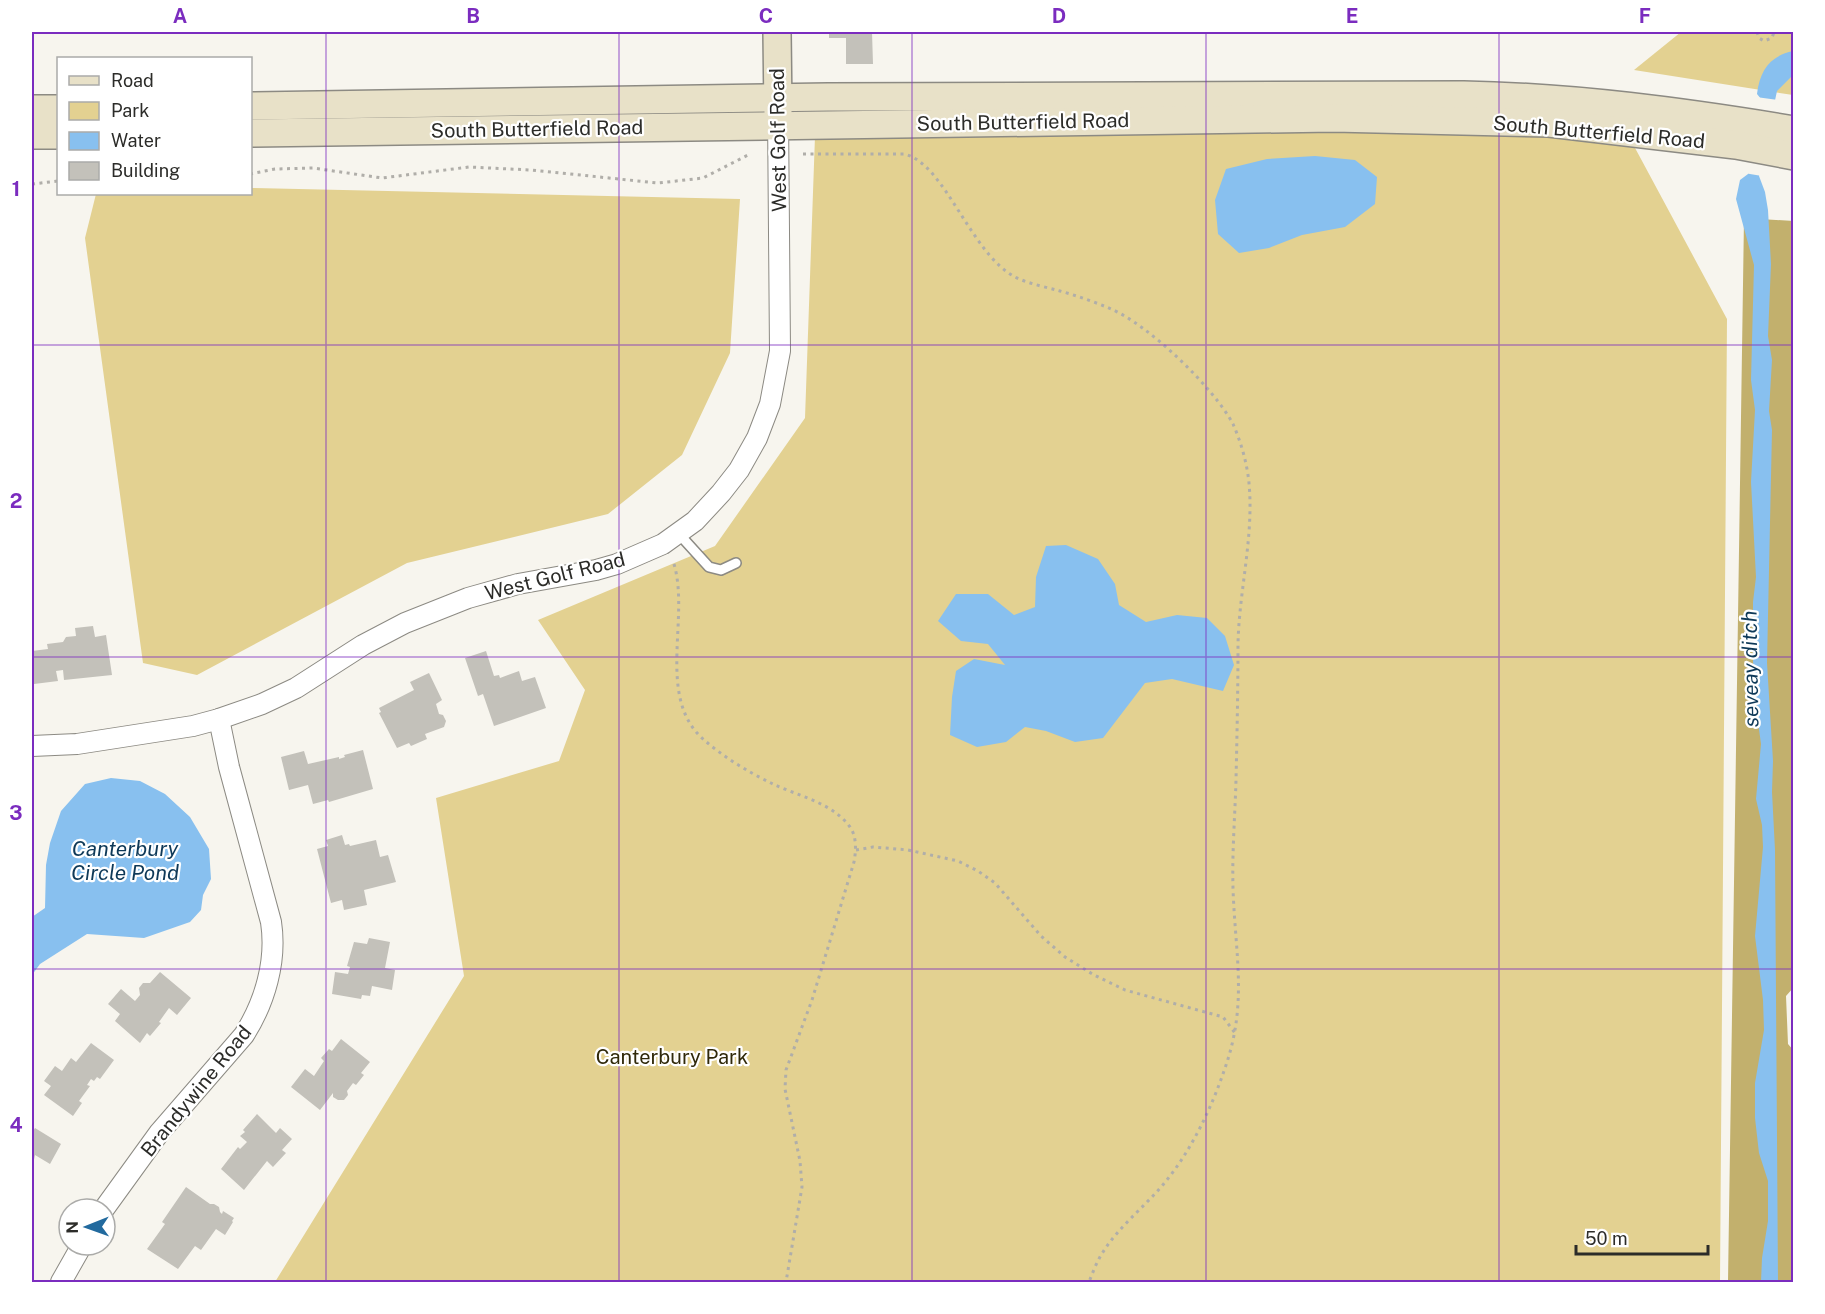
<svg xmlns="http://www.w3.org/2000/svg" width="1825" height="1314" viewBox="0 0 1825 1314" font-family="'Public Sans',sans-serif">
	<rect width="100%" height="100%" fill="#f7f5ee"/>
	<g fill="#e3d191">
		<path d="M 1681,32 L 1793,32 L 1793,95 L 1634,70 Z"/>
		<path d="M 1620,120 L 1727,319 L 1720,1282 L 275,1282 L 464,976 L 436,798 L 559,761 L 585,690 L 538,620 L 715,546 L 805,418 L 815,136 Z"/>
		<path d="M 251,188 L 740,199 L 730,353 L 682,455 L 608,514 L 407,563 L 197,675 L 143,663 L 85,238 L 96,194 L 250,194 Z"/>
	</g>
	<path fill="#c2b06d" d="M 1744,218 L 1794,221 L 1794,987 L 1786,996 L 1788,1044 L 1794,1051 L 1794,1282 L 1728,1282 Z"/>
	<g fill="#88c0ef">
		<path d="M 1793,51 L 1793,75 L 1777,91 L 1759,176 L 1765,192 L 1768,210 L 1771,264 L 1768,336 L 1772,360 L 1769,411 L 1772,430 L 1767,663 L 1773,761 L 1772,792 L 1775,850 L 1778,1282 L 1761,1282 L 1762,1258 L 1768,1221 L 1768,1181 L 1759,1153 L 1755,1118 L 1755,1083 L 1764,1030 L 1763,1000 L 1755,936 L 1763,847 L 1762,825 L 1756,799 L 1761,744 L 1758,722 L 1753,661 L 1753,602 L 1756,577 L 1751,482 L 1755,410 L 1751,380 L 1754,265 L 1736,199 L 1740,180 L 1748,174 L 1761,99 L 1757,94 C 1760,70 1770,56 1793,51 Z"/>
		<path d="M 1315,156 L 1355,160 L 1377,177 L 1375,204 L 1345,227 L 1302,235 L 1269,248 L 1239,253 L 1218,234 L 1215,200 L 1226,169 L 1267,159 Z"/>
		<path d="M 1066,545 L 1098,559 L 1115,584 L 1119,605 L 1146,622 L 1177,615 L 1207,618 L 1225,636 L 1234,665 L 1223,691 L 1172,679 L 1145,683 L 1103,738 L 1075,742 L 1046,731 L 1025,727 L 1006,742 L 977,747 L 950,735 L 952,697 L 956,671 L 974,659 L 1005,665 L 988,644 L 961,641 L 938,621 L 956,594 L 988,594 L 1014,615 L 1035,607 L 1036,577 L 1046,546 Z"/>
		<path d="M 111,778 L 140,781 L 165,794 L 190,817 L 209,849 L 211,879 L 203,895 L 201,910 L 190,922 L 144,938 L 87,934 L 40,964 L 32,975 L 32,917 L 45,908 L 46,865 L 50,843 L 61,811 L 85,784 Z"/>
	</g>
	<path fill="#f7f5ee" d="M 1756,97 L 1778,100 L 1762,176 L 1744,173 L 1758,100 Z"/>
	<g fill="#c3c1ba">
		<path d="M 829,32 L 872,32 L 873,64 L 846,64 L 846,38 L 829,38 Z"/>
		<path d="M 93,626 L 95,637 L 106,635 L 112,675 L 64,680 L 63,670 L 56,671 L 58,681 L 34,684 L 32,651 L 48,649 L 47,644 L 63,642 L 66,637 L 76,636 L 75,628 Z"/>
		<path d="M 486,651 L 494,676 L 499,675 L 500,678 L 519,671 L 522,681 L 535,677 L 546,708 L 494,726 L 483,694 L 478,696 L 465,658 Z"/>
		<path d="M 429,673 L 442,700 L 436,704 L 439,714 L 443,715 L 446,721 L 444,727 L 425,734 L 427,739 L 411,746 L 409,743 L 397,748 L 379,713 L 381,712 L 379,708 L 414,690 L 410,682 Z"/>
		<path d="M 363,750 L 373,789 L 329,802 L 328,800 L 313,804 L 308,785 L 289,790 L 281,757 L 304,751 L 308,764 L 339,757 L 339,759 L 345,757 L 344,755 Z"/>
		<path d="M 342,835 L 345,845 L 349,844 L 350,846 L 376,840 L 380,857 L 388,855 L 396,882 L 364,890 L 367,905 L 344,910 L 342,900 L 331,903 L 317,849 L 328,846 L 326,840 Z"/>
		<path d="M 369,938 L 390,942 L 385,968 L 395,970 L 392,990 L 372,986 L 370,996 L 362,995 L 361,999 L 332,994 L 335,972 L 348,974 L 350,967 L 347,966 L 354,942 L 367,944 Z"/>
		<path d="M 160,972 L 191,998 L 177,1015 L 169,1008 L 159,1022 L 161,1023 L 150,1036 L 147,1033 L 140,1043 L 115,1021 L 120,1014 L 108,1004 L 121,989 L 135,1001 L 140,995 L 139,988 L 143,983 L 150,983 Z"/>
		<path d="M 341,1039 L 370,1062 L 361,1073 L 364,1075 L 356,1085 L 353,1083 L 347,1091 L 348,1095 L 344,1100 L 338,1100 L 333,1097 L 333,1093 L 320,1110 L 291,1087 L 305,1069 L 314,1076 L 324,1061 L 321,1058 L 329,1049 L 332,1051 Z"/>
		<path d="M 91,1043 L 114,1060 L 100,1079 L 97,1077 L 94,1081 L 91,1079 L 87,1085 L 90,1086 L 79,1101 L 82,1103 L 73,1116 L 44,1095 L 51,1086 L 44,1081 L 55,1066 L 62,1071 L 71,1058 L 76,1062 Z"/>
		<path d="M 257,1114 L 276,1133 L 280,1128 L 292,1139 L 282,1150 L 286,1153 L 273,1167 L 267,1161 L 244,1190 L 221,1169 L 238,1147 L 240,1149 L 247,1142 L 240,1136 L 245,1132 L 243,1130 Z"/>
		<path d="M 35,1128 L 61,1144 L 50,1164 L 35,1155 L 32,1169 L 32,1133 Z"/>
		<path d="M 186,1187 L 210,1204 L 214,1204 L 219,1207 L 220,1212 L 222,1214 L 223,1211 L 234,1218 L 232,1221 L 233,1222 L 225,1235 L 216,1229 L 201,1250 L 195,1246 L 178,1269 L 147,1249 L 165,1224 L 162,1222 Z"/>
	</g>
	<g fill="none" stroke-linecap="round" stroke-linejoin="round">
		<g stroke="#8c8a83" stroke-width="12">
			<path id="lane" d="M 679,534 L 709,567 L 721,570 L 736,563"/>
		</g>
		<g stroke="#8c8a83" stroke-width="22">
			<g id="street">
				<path d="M 32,746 L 77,744 L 193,726 L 219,719 L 262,704 L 296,688 L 363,645 L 405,623 L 468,598 L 518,584 L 596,570 L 617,564 L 663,544 L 695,521 L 721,493 L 739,470 L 757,438 L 770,404 L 780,351 L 778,113"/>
				<path d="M 104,1209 L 159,1133 L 244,1035 C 265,1002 277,961 271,922 L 229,767 L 219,719"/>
				<path d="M 61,1282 L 82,1245"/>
			</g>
		</g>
		<g stroke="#8c8a83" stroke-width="30">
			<g id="secondary">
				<path d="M 777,32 L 778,112"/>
				<path d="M 250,106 L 828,97 L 1464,95 C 1574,97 1685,112 1794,130"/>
				<path d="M 32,109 L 58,109"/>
				<path d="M 250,133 L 1334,118 L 1549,123 L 1736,145 L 1794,156"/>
				<path d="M 32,135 L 58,135"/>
			</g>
		</g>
		<g stroke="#b0aea9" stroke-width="3" stroke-dasharray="3 4.5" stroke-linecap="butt">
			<path d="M 1757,32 L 1759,38 L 1764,41 L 1772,38 L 1774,32"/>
			<path d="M 803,154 L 904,154 C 945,163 970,253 1015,277 C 1029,284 1046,287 1060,291 C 1078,296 1095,302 1111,309 C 1149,325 1214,388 1233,424 C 1241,442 1247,463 1249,483 C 1254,537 1239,591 1238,644 C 1238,690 1237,735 1236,780 C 1235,816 1232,852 1233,888 C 1235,954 1248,1003 1225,1068 C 1212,1107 1192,1149 1166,1181 C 1146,1206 1120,1225 1103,1252 C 1097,1261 1093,1272 1089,1282"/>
			<path d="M 250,174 L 275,169 L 313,168 L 382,178 L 469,167 L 531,170 L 658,183 L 703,178 L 748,155"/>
			<path d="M 32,184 L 58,181"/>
			<path d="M 674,564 C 690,618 656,697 703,739 C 722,756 748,772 771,783 C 797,796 832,802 850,827 C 857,837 856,851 854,862 L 812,1000 L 786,1070 L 785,1089 L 800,1161 L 802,1187 L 786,1282"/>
			<path d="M 856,850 L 873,847 L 908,850 L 958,861 L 978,871 L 995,883 L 1041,936 L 1065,957 L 1094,975 L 1125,990 L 1223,1017 L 1235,1033"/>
		</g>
		<use href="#lane" stroke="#fff" stroke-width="9"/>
		<use href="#street" stroke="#fff" stroke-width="20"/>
		<use href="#secondary" stroke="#e8e1c8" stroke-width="27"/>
	</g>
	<path fill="none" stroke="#7b2cbf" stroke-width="1.5" stroke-opacity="0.55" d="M 326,32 L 326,1282M 619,32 L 619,1282M 912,32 L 912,1282M 1206,32 L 1206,1282M 1499,32 L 1499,1282M 32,345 L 1794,345M 32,657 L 1794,657M 32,969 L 1794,969"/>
	<g text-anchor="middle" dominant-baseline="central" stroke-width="4.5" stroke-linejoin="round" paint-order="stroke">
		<g font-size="20" fill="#2c2c29" stroke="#fff">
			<text transform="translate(1023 122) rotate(-1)">South Butterfield Road</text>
			<text transform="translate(537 129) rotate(-1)">South Butterfield Road</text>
			<text transform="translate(1599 132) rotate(5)">South Butterfield Road</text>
			<text transform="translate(778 140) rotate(-91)">West Golf Road</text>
			<text transform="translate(555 576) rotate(-14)">West Golf Road</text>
			<text transform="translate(196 1091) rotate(-51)">Brandywine Road</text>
		</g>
		<g font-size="20" fill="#30290a" stroke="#fff">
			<text x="672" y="1057">Canterbury Park</text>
		</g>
		<g font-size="21" font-style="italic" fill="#0e3958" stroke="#fff">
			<text transform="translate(1750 669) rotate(-91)">seveay ditch</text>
			<text x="125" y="848">Canterbury<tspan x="125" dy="24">Circle Pond</tspan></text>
		</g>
	</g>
	<rect width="1825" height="1314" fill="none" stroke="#ffffff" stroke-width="66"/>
	<rect x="57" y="57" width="195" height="138" fill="#ffffff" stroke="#ababa9" stroke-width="1.5"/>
	<rect x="69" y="76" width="30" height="9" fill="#e8e1c8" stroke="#ababa9" stroke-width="1.5"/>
	<text x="111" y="87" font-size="18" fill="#2c2c29">Road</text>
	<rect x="69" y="102" width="30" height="18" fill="#e3d191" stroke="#ababa9" stroke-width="1.5"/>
	<text x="111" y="117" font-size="18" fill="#2c2c29">Park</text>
	<rect x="69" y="132" width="30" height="18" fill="#88c0ef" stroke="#ababa9" stroke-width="1.5"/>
	<text x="111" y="147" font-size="18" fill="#2c2c29">Water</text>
	<rect x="69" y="162" width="30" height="18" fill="#c3c1ba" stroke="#ababa9" stroke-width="1.5"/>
	<text x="111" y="177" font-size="18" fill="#2c2c29">Building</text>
	<g transform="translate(87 1227) rotate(269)"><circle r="28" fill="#ffffff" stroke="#ababa9" stroke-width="1.5"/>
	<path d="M0-4.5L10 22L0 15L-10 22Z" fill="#226a9e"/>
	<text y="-9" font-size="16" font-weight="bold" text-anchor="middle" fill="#2c2c29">N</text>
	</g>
	<path d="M1576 1245v9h132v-9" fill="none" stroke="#2c2c29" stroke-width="3"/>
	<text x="1585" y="1245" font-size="18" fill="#2c2c29" stroke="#ffffff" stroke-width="4.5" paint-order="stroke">50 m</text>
	<rect x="33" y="33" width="1759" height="1248" fill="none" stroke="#7b2cbf" stroke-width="2"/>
	<g font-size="20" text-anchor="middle" font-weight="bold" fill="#7b2cbf">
		<text x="180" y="23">A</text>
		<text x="473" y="23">B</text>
		<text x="766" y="23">C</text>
		<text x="1059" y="23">D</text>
		<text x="1352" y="23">E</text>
		<text x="1645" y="23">F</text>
		<text x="16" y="196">1</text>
		<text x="16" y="508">2</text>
		<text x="16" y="820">3</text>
		<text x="16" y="1132">4</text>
	</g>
</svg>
